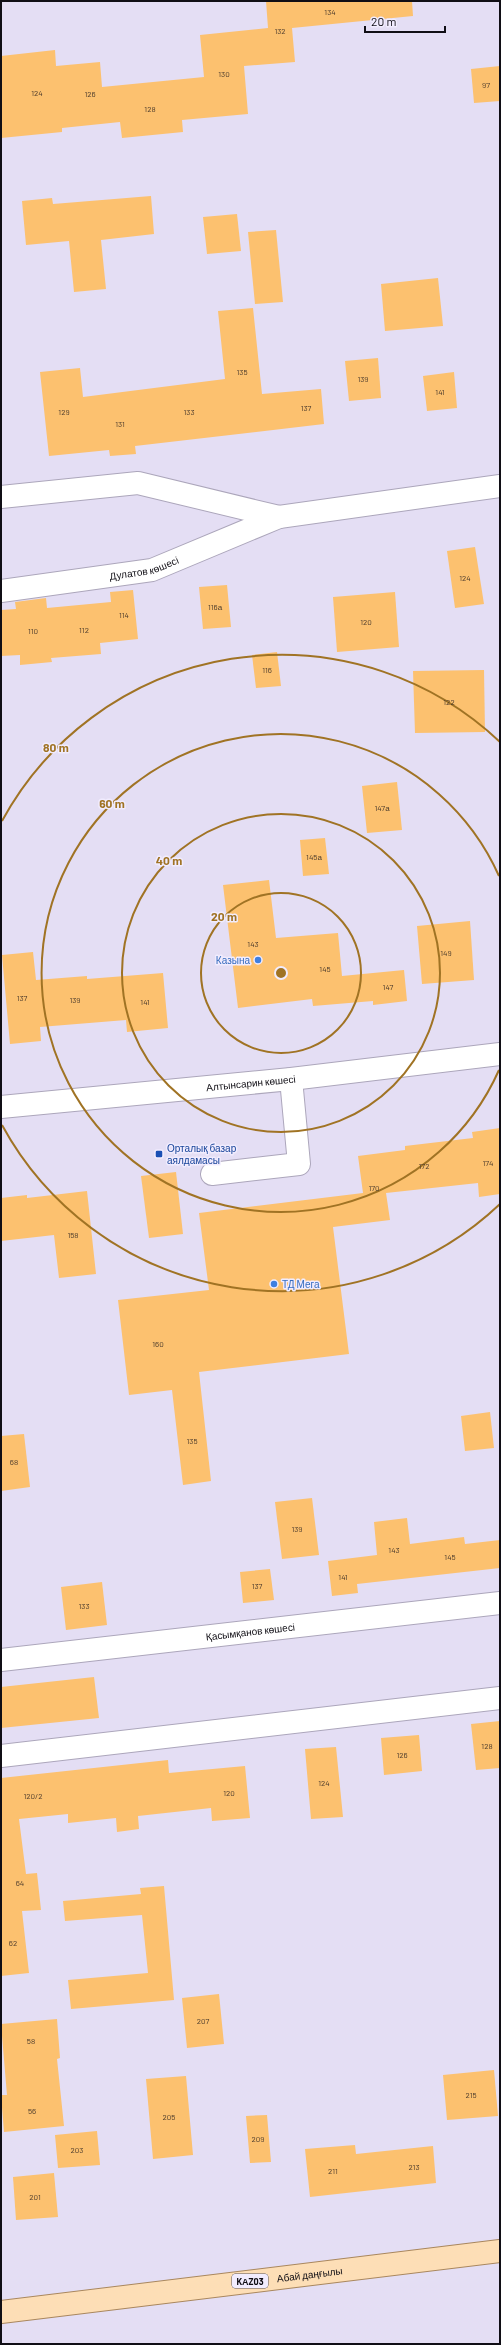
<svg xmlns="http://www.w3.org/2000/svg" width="501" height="2345" viewBox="0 0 501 2345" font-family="Barlow,sans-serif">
	<rect width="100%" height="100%" fill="#e4def4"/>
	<g fill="#fcc16f">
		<path d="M 266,1 L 412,1 L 413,16 L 292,28 L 295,62 L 244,66 L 248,114 L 182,120 L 183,132 L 122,138 L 120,122 L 62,128 L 62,132 L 1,138 L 1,56 L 55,50 L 56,66 L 100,62 L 102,87 L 204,77 L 200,35 L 268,28 Z"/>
		<path d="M 500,66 L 500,101 L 474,103 L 471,69 Z"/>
		<path d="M 151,196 L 154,234 L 101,240 L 106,289 L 74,292 L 69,241 L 26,245 L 22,201 L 52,198 L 53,204 Z"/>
		<path d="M 237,214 L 241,251 L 207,254 L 203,217 Z"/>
		<path d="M 276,230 L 283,302 L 255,304 L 248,232 Z"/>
		<path d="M 438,278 L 443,326 L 385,331 L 381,284 Z"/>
		<path d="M 253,308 L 262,394 L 321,389 L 324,424 L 135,446 L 136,454 L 110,456 L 109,450 L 49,456 L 40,372 L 80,368 L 83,397 L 225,379 L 218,311 Z"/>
		<path d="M 378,358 L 381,398 L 349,401 L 345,361 Z"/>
		<path d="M 454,372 L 457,408 L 427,411 L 423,376 Z"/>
		<path d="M 475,547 L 484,604 L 455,608 L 447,551 Z"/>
		<path d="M 227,585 L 231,627 L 203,629 L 199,587 Z"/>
		<path d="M 133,590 L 138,639 L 100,643 L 101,654 L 51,658 L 52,662 L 20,665 L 20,655 L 1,656 L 1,610 L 16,609 L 15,602 L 46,598 L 47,608 L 111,602 L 110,592 Z"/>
		<path d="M 395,592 L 399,647 L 337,652 L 333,597 Z"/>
		<path d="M 277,652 L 281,686 L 256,688 L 252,655 Z"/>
		<path d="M 484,670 L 485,732 L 415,733 L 413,671 Z"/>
		<path d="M 397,782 L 402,830 L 367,833 L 362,786 Z"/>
		<path d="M 325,838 L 329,874 L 303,876 L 300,840 Z"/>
		<path d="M 269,880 L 276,938 L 338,933 L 342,976 L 404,970 L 407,1001 L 373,1005 L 373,1001 L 313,1006 L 312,999 L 238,1008 L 223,885 Z"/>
		<path d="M 470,921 L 474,980 L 422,984 L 417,926 Z"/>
		<path d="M 33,952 L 36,980 L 87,976 L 87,979 L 163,973 L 168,1028 L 127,1032 L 126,1020 L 40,1027 L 41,1041 L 10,1044 L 2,955 Z"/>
		<path d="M 500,1128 L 500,1194 L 479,1197 L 478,1183 L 386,1193 L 390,1220 L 333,1227 L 349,1354 L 199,1372 L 211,1481 L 183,1485 L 172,1390 L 129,1395 L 118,1300 L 209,1290 L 199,1213 L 363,1193 L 358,1156 L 405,1150 L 405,1146 L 473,1138 L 472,1132 Z"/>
		<path d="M 176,1172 L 183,1234 L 149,1238 L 141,1176 Z"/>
		<path d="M 87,1191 L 96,1274 L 59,1278 L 54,1235 L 1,1241 L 1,1198 L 27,1195 L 27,1198 Z"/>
		<path d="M 490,1412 L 494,1448 L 465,1451 L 461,1416 Z"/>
		<path d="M 24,1434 L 30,1487 L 1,1491 L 1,1436 Z"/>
		<path d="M 312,1498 L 319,1555 L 282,1559 L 275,1502 Z"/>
		<path d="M 407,1518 L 410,1544 L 464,1537 L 465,1544 L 500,1540 L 500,1568 L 357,1584 L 358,1593 L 332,1596 L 328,1561 L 377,1555 L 374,1522 Z"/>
		<path d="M 270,1569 L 274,1600 L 243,1603 L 240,1572 Z"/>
		<path d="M 102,1582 L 107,1625 L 66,1630 L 61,1587 Z"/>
		<path d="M 94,1677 L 99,1718 L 1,1728 L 1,1687 Z"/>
		<path d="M 500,1721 L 500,1768 L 476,1770 L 471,1724 Z"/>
		<path d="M 419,1735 L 422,1771 L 384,1775 L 381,1738 Z"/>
		<path d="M 336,1747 L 343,1817 L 311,1819 L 305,1749 Z"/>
		<path d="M 168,1760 L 169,1773 L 245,1766 L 250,1818 L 212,1821 L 211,1808 L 138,1816 L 139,1829 L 117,1832 L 116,1818 L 68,1823 L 68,1814 L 19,1819 L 26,1874 L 37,1873 L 41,1910 L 22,1911 L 29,1973 L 1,1976 L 1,1778 Z"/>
		<path d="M 164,1886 L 174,2000 L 71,2009 L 68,1980 L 148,1973 L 142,1915 L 65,1921 L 63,1901 L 141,1894 L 140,1888 Z"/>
		<path d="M 219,1994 L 224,2044 L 187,2048 L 182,1998 Z"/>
		<path d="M 57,2019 L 60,2058 L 57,2059 L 64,2126 L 4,2132 L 1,2095 L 7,2095 L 1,2024 Z"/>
		<path d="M 494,2070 L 498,2116 L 447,2120 L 443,2075 Z"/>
		<path d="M 186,2076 L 193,2155 L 153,2159 L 146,2079 Z"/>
		<path d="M 267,2115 L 271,2162 L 250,2163 L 246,2116 Z"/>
		<path d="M 97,2131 L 100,2165 L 58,2168 L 55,2135 Z"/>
		<path d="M 355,2145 L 356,2154 L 433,2146 L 436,2183 L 310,2197 L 305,2149 Z"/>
		<path d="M 54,2173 L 58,2217 L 16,2220 L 13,2177 Z"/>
	</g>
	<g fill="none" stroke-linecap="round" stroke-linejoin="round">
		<g stroke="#aca6bb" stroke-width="24">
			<g id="minor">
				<path d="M 1,497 L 138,483 L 279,517"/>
				<path id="s1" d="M 1,591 L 152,570 L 279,517 L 500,486"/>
				<path id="s2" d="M 1,1107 L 291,1079 L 500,1054"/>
				<path d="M 212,1174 L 299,1164 L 291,1079"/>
				<path id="s3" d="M 1,1660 L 500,1603"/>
				<path d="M 1,1756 L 500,1698"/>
			</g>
		</g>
		<g stroke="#a9875e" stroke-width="24">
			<g id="major">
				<path id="s4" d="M 1,2312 L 500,2251"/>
			</g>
		</g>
		<use href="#minor" stroke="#fff" stroke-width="22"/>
		<use href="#major" stroke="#fddeb6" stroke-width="22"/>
	</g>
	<g fill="none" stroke="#a07324" stroke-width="2">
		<circle cx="281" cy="973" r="80"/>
		<circle cx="281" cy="973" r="159"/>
		<path d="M499 1070A239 239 0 1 1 499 876"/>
		<path d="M500 1204A318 318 0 0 1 2 1125M2 821A318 318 0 0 1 500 742"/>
	</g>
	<g fill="#3f7fe0" stroke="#f1ecfe" stroke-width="1.5">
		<circle cx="258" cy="960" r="4"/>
		<circle cx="274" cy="1284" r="4"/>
	</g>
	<rect fill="#1a4fb4" stroke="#f1ecfe" stroke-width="1.5" x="155" y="1150" width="8" height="8" rx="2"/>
	<g text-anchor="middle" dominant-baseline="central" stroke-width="3" stroke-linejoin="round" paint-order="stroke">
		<g font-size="8" fill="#4b3b2c">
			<text x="330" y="12">134</text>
			<text x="280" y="31">132</text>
			<text x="224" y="74">130</text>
			<text x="486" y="85">97</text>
			<text x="37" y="93">124</text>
			<text x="90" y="94">126</text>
			<text x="150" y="109">128</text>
			<text x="242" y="372">135</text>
			<text x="363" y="379">139</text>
			<text x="440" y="392">141</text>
			<text x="306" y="408">137</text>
			<text x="64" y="412">129</text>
			<text x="189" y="412">133</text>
			<text x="120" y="424">131</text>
			<text x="465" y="578">124</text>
			<text x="215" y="607">116а</text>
			<text x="124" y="615">114</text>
			<text x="366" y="622">120</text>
			<text x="84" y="630">112</text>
			<text x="33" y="631">110</text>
			<text x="267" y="670">116</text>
			<text x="449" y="702">122</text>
			<text x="382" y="808">147а</text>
			<text x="314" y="857">145а</text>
			<text x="253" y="944">143</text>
			<text x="446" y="953">149</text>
			<text x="325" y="969">145</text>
			<text x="388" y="987">147</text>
			<text x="22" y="998">137</text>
			<text x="75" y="1000">139</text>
			<text x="145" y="1002">141</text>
			<text x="488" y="1163">174</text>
			<text x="424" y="1166">172</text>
			<text x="374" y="1188">170</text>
			<text x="73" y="1235">158</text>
			<text x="158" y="1344">160</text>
			<text x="192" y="1441">135</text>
			<text x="14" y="1462">68</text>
			<text x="297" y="1529">139</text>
			<text x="394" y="1550">143</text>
			<text x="450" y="1557">145</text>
			<text x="343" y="1577">141</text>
			<text x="257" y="1586">137</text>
			<text x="84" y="1606">133</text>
			<text x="487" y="1746">128</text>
			<text x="402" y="1755">126</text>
			<text x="324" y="1783">124</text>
			<text x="229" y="1793">120</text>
			<text x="33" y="1796">120/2</text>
			<text x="20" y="1883">64</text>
			<text x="13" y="1943">62</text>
			<text x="203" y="2021">207</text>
			<text x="31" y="2041">58</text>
			<text x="471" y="2095">215</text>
			<text x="32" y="2111">56</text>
			<text x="169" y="2117">205</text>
			<text x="258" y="2139">209</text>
			<text x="77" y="2150">203</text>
			<text x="414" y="2167">213</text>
			<text x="333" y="2171">211</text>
			<text x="35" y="2197">201</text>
		</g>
		<rect fill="#f1ecfe" stroke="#54515b" stroke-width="1" x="232" y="2274" width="36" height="14" rx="3"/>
		<g font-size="9" font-weight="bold" fill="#100e15">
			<text x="250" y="2281">KАZ03</text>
		</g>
		<g font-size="10" fill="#100e15" stroke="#f1ecfe">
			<text stroke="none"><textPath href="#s1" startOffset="145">Дулатов көшесі</textPath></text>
			<text stroke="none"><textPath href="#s2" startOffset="251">Алтынсарин көшесі</textPath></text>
			<text stroke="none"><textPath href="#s3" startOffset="251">Қасымқанов көшесі</textPath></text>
			<text stroke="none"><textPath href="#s4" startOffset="311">Абай даңғылы</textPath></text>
		</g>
		<g font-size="10" fill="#366cbe" stroke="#f1ecfe" text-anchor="end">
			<text x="250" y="960">Казына</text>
			<text x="282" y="1284" text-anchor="start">ТД Мега</text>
		</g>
		<g font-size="10" fill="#164399" stroke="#f1ecfe" text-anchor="start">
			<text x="167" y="1148">Орталық базар<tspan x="167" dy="12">аялдамасы</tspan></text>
		</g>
	</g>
	<circle cx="281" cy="973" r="6" fill="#a07324" stroke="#f1ecfe" stroke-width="2"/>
	<g font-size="12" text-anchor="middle" font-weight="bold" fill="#a07324" stroke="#f1ecfe" stroke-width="3" stroke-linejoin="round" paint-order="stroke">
		<text x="56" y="752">80 m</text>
		<text x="112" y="808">60 m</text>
		<text x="169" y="865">40 m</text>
		<text x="224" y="921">20 m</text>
	</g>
	<rect width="501" height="2345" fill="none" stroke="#100e15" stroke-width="4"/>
	<path d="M365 26v6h80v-6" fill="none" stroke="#100e15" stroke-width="2"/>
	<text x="371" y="26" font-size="12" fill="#100e15" stroke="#f1ecfe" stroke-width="3" paint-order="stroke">20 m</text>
</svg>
